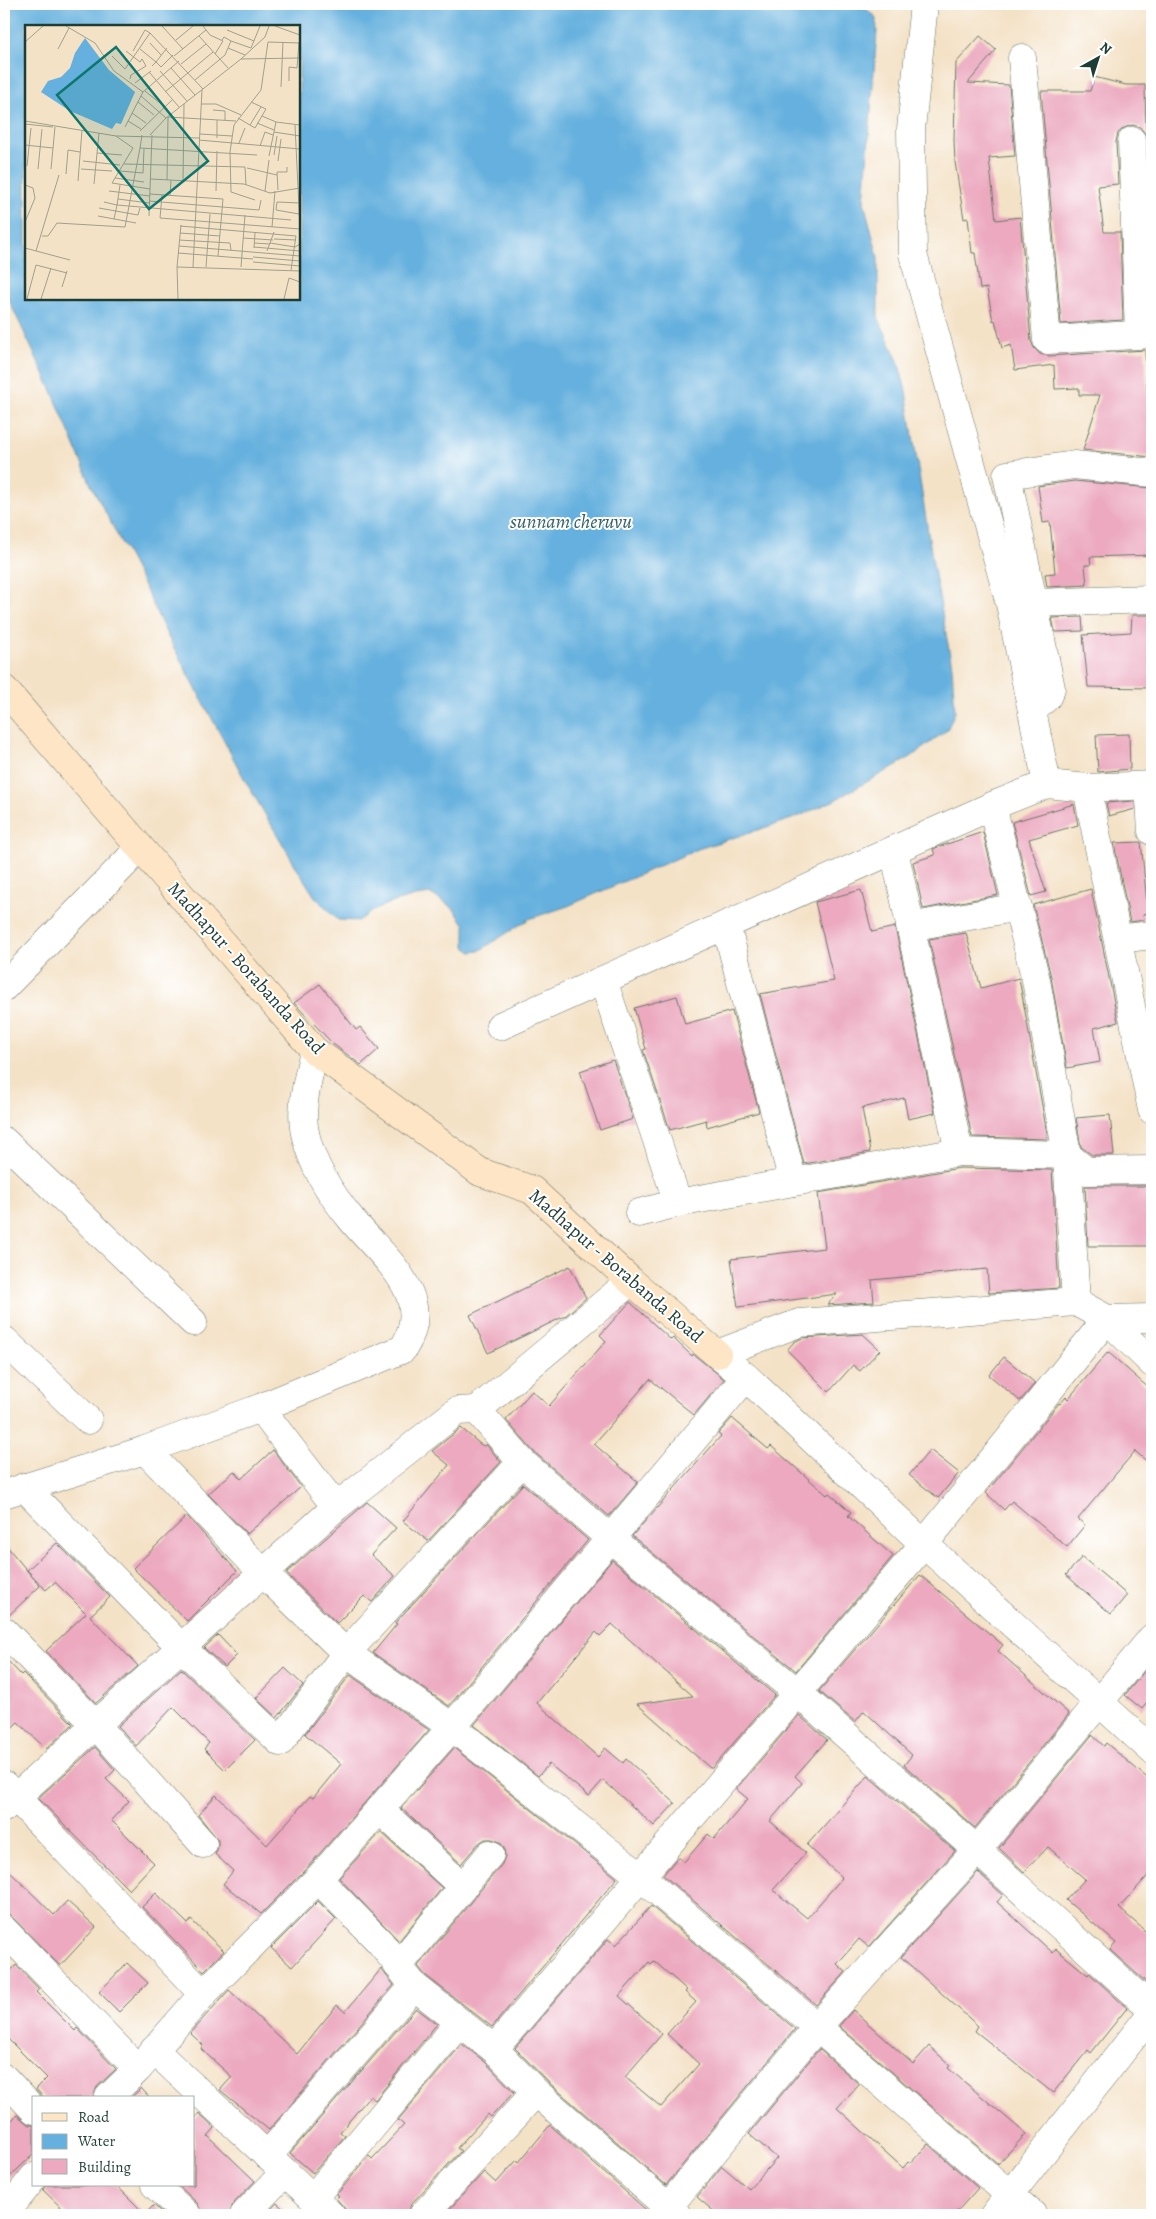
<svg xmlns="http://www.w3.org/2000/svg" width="1156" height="2219" viewBox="0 0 1156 2219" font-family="Alegreya,serif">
	<rect width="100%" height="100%" fill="#fff"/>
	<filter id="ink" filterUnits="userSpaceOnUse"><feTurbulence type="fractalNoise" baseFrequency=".02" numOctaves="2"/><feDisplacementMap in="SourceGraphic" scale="10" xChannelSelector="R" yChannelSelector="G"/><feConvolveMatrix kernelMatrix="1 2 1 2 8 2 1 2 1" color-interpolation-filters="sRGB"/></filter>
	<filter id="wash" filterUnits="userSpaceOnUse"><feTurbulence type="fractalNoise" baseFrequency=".0096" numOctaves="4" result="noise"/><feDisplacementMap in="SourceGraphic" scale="20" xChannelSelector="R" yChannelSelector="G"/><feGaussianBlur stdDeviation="1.12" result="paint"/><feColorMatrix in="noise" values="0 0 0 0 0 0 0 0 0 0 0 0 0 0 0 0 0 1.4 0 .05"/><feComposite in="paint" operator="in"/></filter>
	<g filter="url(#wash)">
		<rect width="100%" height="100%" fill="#f4e2c7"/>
		<path fill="#65b0de" stroke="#427689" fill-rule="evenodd" d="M 4,4 L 861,4 C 873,18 876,8 877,31 L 864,202 L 878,257 L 878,317 L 898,361 L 906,391 L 933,564 L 952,666 L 955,712 L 947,730 L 911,757 L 833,801 L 795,818 L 698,849 L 568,906 L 529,919 L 479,951 L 471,952 L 465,946 L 465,925 L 453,908 L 431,894 L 416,896 L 390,903 L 373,911 L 358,921 L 338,920 L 315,897 L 301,875 L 246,782 L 166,633 L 145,588 L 91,485 L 52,391 L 4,290 ZM 26,26 L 299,26 L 299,299 L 26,299 Z"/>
		<g id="blocks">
			<g fill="#eca9bf" fill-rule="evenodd">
				<path d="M 980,36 L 996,50 L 968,83 L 1009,85 L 1015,156 L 989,158 L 996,220 L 1020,217 L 1031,341 L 1034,348 L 1040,354 L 1048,356 L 1145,350 L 1147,390 L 1152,390 L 1152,457 L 1083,450 L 1100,395 L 1079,395 L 1079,388 L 1055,389 L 1054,365 L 1015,370 L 1011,345 L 1002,348 L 995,320 L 993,321 L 987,288 L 980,289 L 975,253 L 972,253 L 968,218 L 964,219 L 955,162 L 954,140 L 956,63 Z"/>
				<path d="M 1094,77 L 1126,85 L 1145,85 L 1146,135 L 1140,127 L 1132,125 L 1124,128 L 1118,133 L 1116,142 L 1118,184 L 1098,186 L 1104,232 L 1120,232 L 1123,320 L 1061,324 L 1041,91 L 1090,91 Z"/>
				<path d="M 1148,140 L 1152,140 L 1152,181 L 1149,181 Z"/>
				<path d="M 1074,481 L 1152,488 L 1152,555 L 1090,557 L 1091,565 L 1085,565 L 1087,585 L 1047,587 L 1045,574 L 1055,573 L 1050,522 L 1043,523 L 1038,486 Z"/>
				<path d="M 1132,615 L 1152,615 L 1152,688 L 1088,687 L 1083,635 L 1131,632 Z"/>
				<path d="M 1082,617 L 1083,631 L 1055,632 L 1052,618 Z"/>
				<path d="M 1129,734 L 1130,769 L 1098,772 L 1096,735 Z"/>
				<path d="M 1134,801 L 1135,809 L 1109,816 L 1106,803 Z"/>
				<path d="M 1074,804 L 1078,825 L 1029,839 L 1046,892 L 1031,896 L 1012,822 Z"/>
				<path d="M 983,832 L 998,895 L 923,909 L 913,862 L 935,855 L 933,849 L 938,847 Z"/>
				<path d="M 1141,842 L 1148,913 L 1143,914 L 1144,920 L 1130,922 L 1114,843 Z"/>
				<path d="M 1091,889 L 1118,1022 L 1094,1028 L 1100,1062 L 1067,1068 L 1051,977 L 1033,905 Z"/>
				<path d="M 861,890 L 872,932 L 895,927 L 935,1113 L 908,1119 L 904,1098 L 862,1108 L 870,1152 L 804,1164 L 760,994 L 834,981 L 815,902 Z"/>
				<path d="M 966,933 L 981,988 L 1019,978 L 1048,1139 L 972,1137 L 929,939 Z"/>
				<path d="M 320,984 L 356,1030 L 360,1027 L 379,1049 L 361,1065 L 333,1044 L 294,1003 Z"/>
				<path d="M 677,996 L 685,1024 L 732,1011 L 759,1112 L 707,1127 L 706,1120 L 670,1130 L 643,1050 L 646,1049 L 634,1008 Z"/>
				<path d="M 613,1060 L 633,1119 L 600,1130 L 580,1071 Z"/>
				<path d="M 1110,1115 L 1114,1155 L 1092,1155 L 1081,1147 L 1076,1118 Z"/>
				<path d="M 960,1168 L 1052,1170 L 1059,1288 L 989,1293 L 987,1269 L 872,1280 L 874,1302 L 827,1305 L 837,1294 L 738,1307 L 731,1259 L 825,1248 L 818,1193 Z"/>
				<path d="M 1085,1186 L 1152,1186 L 1152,1246 L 1088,1246 Z"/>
				<path d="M 570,1266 L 586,1298 L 565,1316 L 488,1353 L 470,1315 Z"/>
				<path d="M 630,1302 L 671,1340 L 673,1338 L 692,1356 L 693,1354 L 724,1379 L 694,1415 L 650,1379 L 594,1444 L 638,1482 L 609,1516 L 533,1451 L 506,1420 L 532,1391 L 549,1406 L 606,1341 L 600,1335 Z"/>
				<path d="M 863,1334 L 880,1350 L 860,1371 L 853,1365 L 829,1392 L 787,1350 L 794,1342 L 802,1338 Z"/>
				<path d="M 1108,1352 L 1152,1391 L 1152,1466 L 1135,1451 L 1078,1519 L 1085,1525 L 1067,1547 L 1012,1501 L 1004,1510 L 986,1493 L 1059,1403 L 1060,1404 L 1066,1397 L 1068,1399 Z"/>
				<path d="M 1004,1357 L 1035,1383 L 1020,1401 L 989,1375 Z"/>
				<path d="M 732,1418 L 768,1449 L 771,1446 L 827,1495 L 829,1493 L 851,1512 L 848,1516 L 893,1556 L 796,1671 L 632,1536 L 721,1436 L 718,1434 Z"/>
				<path d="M 461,1428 L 480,1444 L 484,1446 L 486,1444 L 501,1462 L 428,1541 L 403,1521 L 449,1465 L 432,1451 Z"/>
				<path d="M 273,1450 L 301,1487 L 247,1534 L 208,1494 L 234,1471 L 241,1479 Z"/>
				<path d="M 930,1450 L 959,1473 L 938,1498 L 909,1475 Z"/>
				<path d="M 523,1484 L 588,1540 L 449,1706 L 373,1653 L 397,1624 L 395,1623 Z"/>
				<path d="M 367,1502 L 396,1528 L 371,1555 L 395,1576 L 372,1602 L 364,1596 L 337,1623 L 286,1573 Z"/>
				<path d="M 187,1516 L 237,1571 L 187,1621 L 133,1568 Z"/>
				<path d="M 4,1543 L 40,1586 L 8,1616 L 4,1616 Z"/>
				<path d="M 57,1543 L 110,1597 L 90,1616 L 138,1666 L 96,1703 L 46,1651 L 86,1613 L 55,1582 L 46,1590 L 27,1570 Z"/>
				<path d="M 1082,1557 L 1127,1595 L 1111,1614 L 1066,1575 Z"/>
				<path d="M 612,1560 L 775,1695 L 712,1768 L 710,1768 L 637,1704 L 693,1696 L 612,1624 L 600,1636 L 596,1632 L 537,1703 L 598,1757 L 605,1748 L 623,1763 L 626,1759 L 675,1803 L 654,1826 L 603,1780 L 589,1796 L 549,1764 L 538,1776 L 474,1725 Z"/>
				<path d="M 920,1575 L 1003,1645 L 998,1651 L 1069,1714 L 975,1828 L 904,1765 L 912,1755 L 864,1711 L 855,1722 L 819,1691 Z"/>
				<path d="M 218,1635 L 237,1655 L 225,1667 L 204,1648 Z"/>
				<path d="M 4,1657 L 21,1675 L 23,1673 L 73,1724 L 46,1749 L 18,1722 L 4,1735 Z"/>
				<path d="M 1152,1662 L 1152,1697 L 1142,1709 L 1125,1695 Z"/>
				<path d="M 285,1668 L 303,1685 L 277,1718 L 256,1698 Z"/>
				<path d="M 181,1669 L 255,1740 L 225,1770 L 204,1749 L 209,1743 L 173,1707 L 136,1746 L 118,1726 Z"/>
				<path d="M 350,1675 L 429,1730 L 307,1868 L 261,1914 L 223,1884 L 233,1871 L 215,1854 L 218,1848 L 218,1840 L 198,1815 L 216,1795 L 267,1845 L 310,1796 L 313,1798 L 341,1764 L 305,1734 Z"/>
				<path d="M 799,1715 L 827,1740 L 795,1776 L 802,1783 L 770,1821 L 806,1853 L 773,1890 L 807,1918 L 842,1878 L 807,1845 L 868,1776 L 955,1851 L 869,1947 L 859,1939 L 837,1964 L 846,1972 L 816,2005 L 663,1875 L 678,1857 L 684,1862 L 708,1834 L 714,1839 L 748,1799 L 736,1789 Z"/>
				<path d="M 1092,1735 L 1104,1746 L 1106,1743 L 1152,1782 L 1152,1871 L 1119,1908 L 1152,1937 L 1152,1976 L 1147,1983 L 1110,1950 L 1116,1943 L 1066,1900 L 1085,1879 L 1048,1847 L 1024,1872 L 999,1848 Z"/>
				<path d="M 95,1747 L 115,1770 L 106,1779 L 129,1801 L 111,1820 L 154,1863 L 129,1890 L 38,1798 Z"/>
				<path d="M 454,1748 L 617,1878 L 492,2027 L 425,1975 L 418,1966 L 502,1864 L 505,1856 L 504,1848 L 500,1842 L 492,1839 L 485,1839 L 478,1844 L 461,1864 L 401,1808 Z"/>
				<path d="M 381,1832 L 442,1888 L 399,1941 L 339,1878 Z"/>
				<path d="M 4,1866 L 54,1915 L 67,1901 L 96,1927 L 60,1966 L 4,1909 Z"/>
				<path d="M 978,1872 L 1003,1895 L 997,1902 L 1053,1953 L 1056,1949 L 1088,1975 L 1089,1973 L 1127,2008 L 1091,2053 L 1088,2050 L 1053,2093 L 975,2031 L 978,2026 L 901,1957 Z"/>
				<path d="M 156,1893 L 188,1924 L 191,1920 L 224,1951 L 204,1971 L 142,1907 Z"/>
				<path d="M 318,1901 L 336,1919 L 292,1967 L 271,1948 Z"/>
				<path d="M 651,1906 L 795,2029 L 666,2185 L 547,2081 L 515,2048 L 608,1939 L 616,1945 ZM 654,1961 L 687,1990 L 685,1992 L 696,2002 L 667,2034 L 699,2064 L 661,2107 L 625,2077 L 662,2034 L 619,1996 L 649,1962 L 651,1964 Z"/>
				<path d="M 127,1963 L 148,1983 L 119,2012 L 99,1992 Z"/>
				<path d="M 16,1965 L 39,1989 L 36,1992 L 75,2031 L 77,2028 L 116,2069 L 97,2087 L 93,2098 L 44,2098 L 36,2089 L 47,2078 L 4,2035 L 4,1978 Z"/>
				<path d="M 381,1969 L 394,1985 L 269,2130 L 220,2090 L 232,2077 L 201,2049 L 203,2045 L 190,2033 L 229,1990 L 297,2054 L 337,2005 L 345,2012 Z"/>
				<path d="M 416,2008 L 437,2024 L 375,2100 L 370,2096 L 340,2132 L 345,2136 L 313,2173 L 290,2153 Z"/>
				<path d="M 853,2010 L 913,2064 L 929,2046 L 950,2065 L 948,2068 L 1026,2134 L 998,2164 L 839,2026 Z"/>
				<path d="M 462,2044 L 484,2061 L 514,2092 L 491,2117 L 488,2114 L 457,2148 L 461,2151 L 411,2204 L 408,2215 L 346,2215 L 346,2210 L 336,2198 L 339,2196 L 337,2194 L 369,2156 L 372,2159 L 404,2125 L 398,2120 Z"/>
				<path d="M 819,2049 L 859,2084 L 837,2108 L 903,2168 L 908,2162 L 910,2164 L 928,2144 L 978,2188 L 954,2215 L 718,2215 L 697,2197 L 722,2166 L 749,2189 L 777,2158 L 749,2134 Z"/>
				<path d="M 141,2088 L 150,2098 L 131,2098 Z"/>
				<path d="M 199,2113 L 215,2128 L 208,2136 L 255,2181 L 233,2204 L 229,2215 L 202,2215 L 198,2204 L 178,2185 L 194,2185 L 194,2119 Z"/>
				<path d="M 17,2115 L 29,2125 L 34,2125 L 34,2154 L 4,2182 L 4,2128 Z"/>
				<path d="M 550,2125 L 652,2215 L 444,2215 L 484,2172 L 496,2183 L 517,2160 L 519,2162 Z"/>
				<path d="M 47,2185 L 116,2185 L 145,2214 L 154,2205 L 164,2215 L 69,2215 L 43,2190 Z"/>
				<path d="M 277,2203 L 290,2215 L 265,2215 Z"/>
			</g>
		</g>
	</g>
	<g filter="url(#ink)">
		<use href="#blocks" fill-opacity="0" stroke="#6a7767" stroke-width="1"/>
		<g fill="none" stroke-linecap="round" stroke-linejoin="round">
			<g stroke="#6a7767" stroke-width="29">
				<g id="street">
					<path d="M 924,4 L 911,129 L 913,254 L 1010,604 L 1047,784 L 1087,788 L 1152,785"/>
					<path d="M 1022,58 L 1047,340 L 1152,334"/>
					<path d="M 1132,141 L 1139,335"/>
					<path d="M 1034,603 L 1152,599"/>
					<path d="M 1032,711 L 1047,697 L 1051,688 L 1007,475 L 1074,465 L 1152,473"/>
					<path d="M 1149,785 L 1152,831"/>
					<path d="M 1087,788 L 1152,1110"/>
					<path d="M 992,806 L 1036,980 L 1067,1155 L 1076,1302"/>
					<path d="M 894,850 L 959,1152"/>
					<path d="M 726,925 L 793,1182"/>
					<path d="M 910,927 L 1018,907"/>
					<path d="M 1118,939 L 1152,935"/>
					<path d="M 603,980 L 678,1203"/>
					<path d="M 4,987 L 140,848"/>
					<path d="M 500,1026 L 992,806 L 1047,784"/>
					<path d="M 4,1141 L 193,1322"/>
					<path d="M 639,1213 L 678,1203 L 959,1152 L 1067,1155 L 1086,1171 L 1152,1170"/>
					<path d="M 631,1281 L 477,1410 L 522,1462 L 611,1539 L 798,1693 L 977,1850 L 1152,2009"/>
					<path d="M 1152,1318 L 1107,1319 L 1076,1302 L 799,1323 L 717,1354 L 746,1377 L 924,1544 L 1152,1750"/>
					<path d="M 4,1340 L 88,1420"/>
					<path d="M 260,1408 L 336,1507"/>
					<path d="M 145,1450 L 264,1574 L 346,1653 L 452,1727 L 641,1877 L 817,2027 L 1033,2215"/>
					<path d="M 24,1487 L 182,1648 L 280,1742 L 346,1653 L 522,1462"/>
					<path d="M 4,1494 L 145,1450 L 260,1408 L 403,1349 C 437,1296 382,1257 352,1220 C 332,1196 313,1167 306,1137 C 298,1109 309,1078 314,1050"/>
					<path d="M 4,1631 L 95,1724 L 203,1844"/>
					<path d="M 4,1785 L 203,1994"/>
					<path d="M 4,1808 L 336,1507 L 457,1411 L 477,1410"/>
					<path d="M 379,1809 L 463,1887"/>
					<path d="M 318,1879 L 380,1942 L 414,1986 L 494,2049 L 536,2092 L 677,2215"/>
					<path d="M 4,1930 L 138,2069"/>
					<path d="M 398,1966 L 490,1854"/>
					<path d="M 494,2049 L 924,1544 L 1107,1319 L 1152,1363"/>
					<path d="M 154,2050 L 331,2215"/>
					<path d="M 4,2078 L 34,2110"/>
					<path d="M 108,2098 L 138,2069 L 203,1994 L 318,1879 L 452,1727 L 746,1377"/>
					<path d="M 267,2156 L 414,1986"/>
					<path d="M 155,2185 L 187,2215"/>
					<path d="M 313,2198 L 459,2023"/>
					<path d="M 668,2207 L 817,2027 L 977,1850 L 1152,1638"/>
					<path d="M 4,2215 L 34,2177"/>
					<path d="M 244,2215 L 285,2172"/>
					<path d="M 423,2215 L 536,2092"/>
					<path d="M 994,2215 L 1152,2013"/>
				</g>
			</g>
			<g stroke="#6a7767" stroke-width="29">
				<path id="secondary" d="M 4,689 L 314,1050 L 480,1172 L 532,1190 L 631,1281 L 717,1354"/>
			</g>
			<use href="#street" stroke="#fff" stroke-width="28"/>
			<use href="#secondary" stroke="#fee5c5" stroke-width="28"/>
		</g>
	</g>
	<g text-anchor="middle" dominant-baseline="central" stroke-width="4" stroke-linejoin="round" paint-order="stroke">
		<g font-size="19" fill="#1f3d34" stroke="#fff">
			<text transform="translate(246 968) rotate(48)">Madhapur - Borabanda Road</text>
			<text transform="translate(616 1266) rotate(41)">Madhapur - Borabanda Road</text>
		</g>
		<g font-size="20" font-style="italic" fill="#346067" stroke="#fff">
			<text x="571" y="521">sunnam cheruvu</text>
		</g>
	</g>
	<g transform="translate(25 25)">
		<rect width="275" height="275" fill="#f4e2c7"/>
		<path d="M 60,13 L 84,45 L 110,67 L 96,99 L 91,98 L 87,104 L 45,86 L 16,67 L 23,56 L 36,52 L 45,43 L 50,28 Z" fill="#65b0de"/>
		<path fill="none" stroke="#9fa08c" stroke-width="1" d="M 41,1 L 70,18 L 89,46 L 118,67 L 154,36M 137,1 L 158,24M 178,1 L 185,10 L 198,16 L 190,29M 250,1 L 275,10M 202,5 L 229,16M 174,11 L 203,43M 151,15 L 168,1M 206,16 L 226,23 L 235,1M 0,17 L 18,1M 125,18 L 136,30M 203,23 L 220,30M 33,24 L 44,3M 115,24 L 131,37 L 142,23M 101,26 L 115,37 L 117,34 L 121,41 L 106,50 L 105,54M 108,26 L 120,5 L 125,8M 87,31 L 100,44 L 125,8 L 178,64M 149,31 L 181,5M 216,34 L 275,33M 156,39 L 181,19M 127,41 L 131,37 L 136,42 L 148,30M 146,43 L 170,70M 135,46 L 162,76M 124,47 L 154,82M 170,55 L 200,30 L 206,16 L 199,12 L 197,15M 264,56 L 264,42 L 272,43 L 274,17M 110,58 L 126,46M 256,62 L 258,17M 120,66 L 140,82M 140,67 L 188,27M 116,71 L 141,93M 113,77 L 129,90M 176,79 L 191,79 L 216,90M 188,85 L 200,86 L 200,95M 107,88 L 121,98M 237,91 L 251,97 L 275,100M 213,93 L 230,103 L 241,84 L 226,77M 0,96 L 91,111 L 174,113M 103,96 L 116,104M 232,98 L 249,105M 0,99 L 28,102M 225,100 L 236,82M 270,100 L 275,204M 100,102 L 118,67M 115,106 L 147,75M 249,107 L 275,111M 175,109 L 207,111M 117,110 L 115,123 L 232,130M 125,110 L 141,93 L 216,34 L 240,12 L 244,1M 91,111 L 108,123 L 87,158 L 125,164M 192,113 L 192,95M 174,115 L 275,124M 214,118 L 220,103M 0,120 L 28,123M 235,121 L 240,107 L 248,110M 72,128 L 97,130M 249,130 L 252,111M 244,131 L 251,97M 58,136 L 95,140M 253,136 L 256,114M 99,139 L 220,142 L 221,160M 2,141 L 6,103M 222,143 L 252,150M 13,144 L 17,104M 26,144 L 30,102M 56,144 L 87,146M 95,146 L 118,148 L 119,124M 41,149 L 43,125 L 55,127M 90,153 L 119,157M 126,154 L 219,159 L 245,168 L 275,163M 142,155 L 143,92 L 211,96M 53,156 L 57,105M 158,156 L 159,79M 69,159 L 74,108M 0,160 L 8,163 L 10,173 L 0,197M 95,160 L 92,180 L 266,195M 253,165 L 252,147 L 262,147 L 262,142M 84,166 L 125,171M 191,166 L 192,126M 240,166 L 244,135M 125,169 L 198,174 L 193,231M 137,170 L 135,193 L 275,204M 145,171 L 146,155M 93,174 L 124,178M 230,175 L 206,167 L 205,127 L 209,100 L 236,65 L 243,17 L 275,18M 124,176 L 234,185 L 236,175M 79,177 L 92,180 L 89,194M 74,183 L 113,190 L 115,183M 274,189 L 251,185 L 252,177 L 275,178M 73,191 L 111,198M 124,191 L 127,110M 155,201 L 271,211 L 266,245M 247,202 L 250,166M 155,208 L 195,211M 17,211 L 23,211 L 32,198 L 100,202 L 115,123M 218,213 L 248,215M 249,214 L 271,215M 154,215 L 205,218 L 206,225M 229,218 L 245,219M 245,218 L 270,222 L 275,219M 154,221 L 275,231M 229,222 L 275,226M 0,223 L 45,235M 229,223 L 230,208M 11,226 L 34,150M 242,226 L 249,207M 153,228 L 228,234M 228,232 L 275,236M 228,237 L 275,241M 152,242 L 275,246M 168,242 L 177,65M 181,242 L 185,189M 216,242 L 220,190M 37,262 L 42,246M 2,274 L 11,240 L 42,248M 16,274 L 26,243M 153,274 L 152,242 L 156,200M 259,274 L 264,253 L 275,257"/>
		<path fill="#0f766e" fill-opacity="0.15" stroke="#0f766e" stroke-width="2.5" d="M 91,22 L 183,136 L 124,184 L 32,70 Z"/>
		<rect width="275" height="275" fill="none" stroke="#1f3d34" stroke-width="2.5"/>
	</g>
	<rect width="1156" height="2219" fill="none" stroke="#fff" stroke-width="20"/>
	<rect x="32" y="2096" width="162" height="90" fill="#ffffff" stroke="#a5b1ae"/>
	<rect x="42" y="2113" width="25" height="8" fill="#fee5c5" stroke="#a5b1ae"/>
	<text x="78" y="2122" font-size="15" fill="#1f3d34">Road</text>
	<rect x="42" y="2134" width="25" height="15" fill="#65b0de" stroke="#a5b1ae"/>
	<text x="78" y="2146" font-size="15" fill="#1f3d34">Water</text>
	<rect x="42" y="2159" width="25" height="15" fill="#eca9bf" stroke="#a5b1ae"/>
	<text x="78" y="2172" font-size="15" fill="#1f3d34">Building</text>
	<g transform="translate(1098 58) rotate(39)" stroke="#ffffff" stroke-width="4" paint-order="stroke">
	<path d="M0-4L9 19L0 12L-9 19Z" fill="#1f3d34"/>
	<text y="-8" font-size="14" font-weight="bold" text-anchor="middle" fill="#1f3d34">N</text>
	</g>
</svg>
